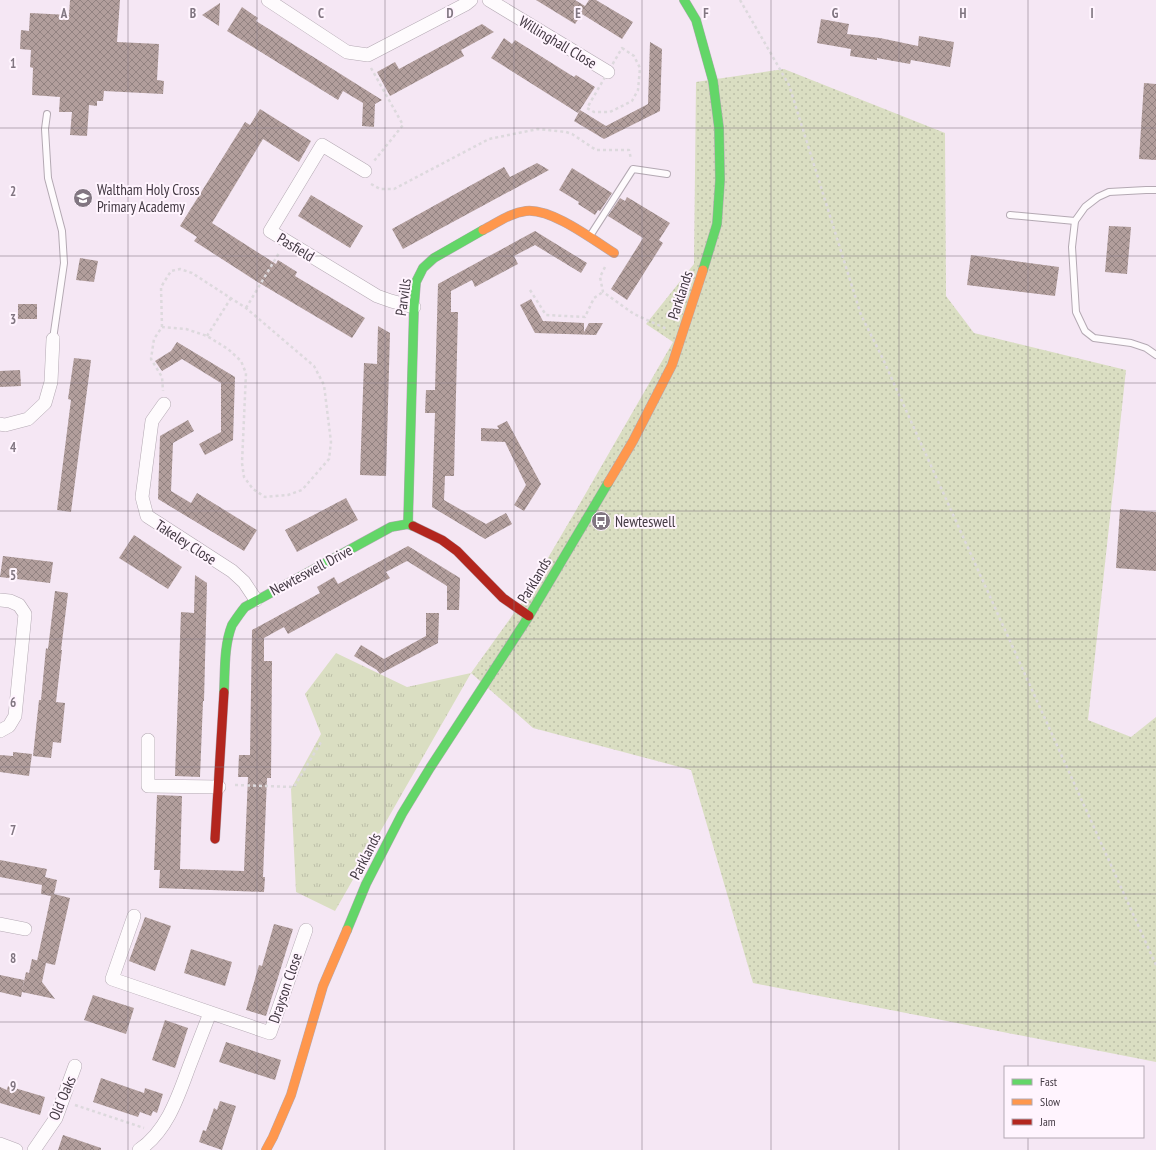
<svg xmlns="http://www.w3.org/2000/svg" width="1156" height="1150" viewBox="0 0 1156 1150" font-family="'PT Sans Narrow',sans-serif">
	<defs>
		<pattern id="grass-dots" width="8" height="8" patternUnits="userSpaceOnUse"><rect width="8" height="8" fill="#dadec2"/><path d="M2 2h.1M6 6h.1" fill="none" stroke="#bcbfa8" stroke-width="1.8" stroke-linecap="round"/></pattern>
		<pattern id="park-tufts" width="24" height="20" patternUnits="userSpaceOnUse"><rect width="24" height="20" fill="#dadec2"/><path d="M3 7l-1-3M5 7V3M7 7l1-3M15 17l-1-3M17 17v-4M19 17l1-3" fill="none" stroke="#bcbfa8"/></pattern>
		<pattern id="building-cross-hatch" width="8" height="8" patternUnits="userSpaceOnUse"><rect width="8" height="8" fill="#b29e9c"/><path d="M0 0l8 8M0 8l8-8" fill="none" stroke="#928281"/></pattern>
	</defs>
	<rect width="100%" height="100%" fill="#f5e7f4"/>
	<path fill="url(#grass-dots)" d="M 784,69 L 945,133 L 946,296 L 974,333 L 1126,370 L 1088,720 L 1131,737 L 1156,717 L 1156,1062 L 753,983 L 691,770 L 533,728 L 471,673 L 522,602 L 575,512 L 673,342 L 646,324 L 694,264 L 696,82 Z"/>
	<path fill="url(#park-tufts)" d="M 336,653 L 407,687 L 471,673 L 335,911 L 296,892 L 291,789 L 321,734 L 305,694 Z"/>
	<g fill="url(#building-cross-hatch)">
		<path d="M 70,0 L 120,0 L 117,42 L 159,44 L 157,80 L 164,81 L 163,94 L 104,91 L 103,101 L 97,101 L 97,106 L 89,105 L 87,136 L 70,135 L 72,112 L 59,112 L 60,97 L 32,95 L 33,68 L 30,67 L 31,50 L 20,49 L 21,30 L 29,31 L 30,13 L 69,15 Z"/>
		<path d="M 536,0 L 575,0 L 585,6 L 589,0 L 596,0 L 633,22 L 622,39 L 582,14 L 575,24 Z"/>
		<path d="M 220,3 L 219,26 L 202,15 Z"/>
		<path d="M 242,7 L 258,18 L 256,21 L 382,100 L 375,104 L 374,127 L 362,126 L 363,103 L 343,91 L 338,100 L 227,31 Z"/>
		<path d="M 821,19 L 849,24 L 847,34 L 880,38 L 918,46 L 919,36 L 954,42 L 950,67 L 911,60 L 910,64 L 877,58 L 877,60 L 850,56 L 851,49 L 817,43 Z"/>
		<path d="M 482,24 L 494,32 L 461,50 L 464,56 L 390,96 L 377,72 L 395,62 L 399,69 Z"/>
		<path d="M 504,38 L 512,44 L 515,40 L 574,77 L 576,75 L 595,87 L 578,113 L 491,58 Z"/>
		<path d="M 650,42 L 662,49 L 660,111 L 604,139 L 574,121 L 580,110 L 606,126 L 648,104 Z"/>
		<path d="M 1144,83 L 1156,84 L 1156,160 L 1139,159 Z"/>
		<path d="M 260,109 L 311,141 L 299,162 L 263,139 L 212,223 L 276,264 L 278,260 L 297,272 L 295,276 L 365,318 L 352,338 L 256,281 L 194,241 L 197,237 L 180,226 L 245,122 L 250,125 Z"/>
		<path d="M 537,163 L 549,170 L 403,249 L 392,229 L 504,167 L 510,177 Z"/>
		<path d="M 572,168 L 612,193 L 600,211 L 598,210 L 595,215 L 578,204 L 579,202 L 559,190 Z"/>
		<path d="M 311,195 L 363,226 L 350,248 L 298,216 Z"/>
		<path d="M 627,197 L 670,223 L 659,240 L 663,243 L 627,300 L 611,289 L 643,238 L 608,216 L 620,198 L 625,201 Z"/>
		<path d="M 1109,226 L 1131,227 L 1127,274 L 1105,272 Z"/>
		<path d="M 535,231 L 587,263 L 581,273 L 535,245 L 514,256 L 518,264 L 475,287 L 472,280 L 451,291 L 451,312 L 458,312 L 454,476 L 445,476 L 444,500 L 486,524 L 506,513 L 512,524 L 485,539 L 432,507 L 435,413 L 425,413 L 426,390 L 435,390 L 438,284 Z"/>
		<path d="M 971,255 L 1059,267 L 1055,296 L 967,285 Z"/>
		<path d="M 80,258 L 98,261 L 94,282 L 76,280 Z"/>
		<path d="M 531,299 L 543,321 L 584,323 L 584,332 L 589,323 L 603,323 L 596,335 L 535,333 L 520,305 Z"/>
		<rect x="18" y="304" width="19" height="15"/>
		<path d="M 378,326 L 390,333 L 386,476 L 360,475 L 364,363 L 377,364 Z"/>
		<path d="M 177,342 L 235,377 L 233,440 L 205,455 L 199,444 L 221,432 L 221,383 L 182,359 L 162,371 L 155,361 L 171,351 Z"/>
		<path d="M 74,358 L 91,360 L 71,512 L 57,510 L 71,400 L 68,399 Z"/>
		<path d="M 20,370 L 21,386 L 0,387 L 0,371 Z"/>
		<path d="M 188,420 L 194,431 L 173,443 L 171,491 L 191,503 L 197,493 L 257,530 L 244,551 L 158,499 L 160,436 Z"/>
		<path d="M 507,421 L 541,484 L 524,511 L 514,505 L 526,485 L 505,442 L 481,441 L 481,428 L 499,429 L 497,426 Z"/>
		<path d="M 346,498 L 358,520 L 297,552 L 285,530 Z"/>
		<path d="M 1120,509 L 1156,512 L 1156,571 L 1116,568 Z"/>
		<path d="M 134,535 L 182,567 L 168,589 L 119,558 Z"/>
		<path d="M 408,546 L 460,578 L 459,610 L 447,610 L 447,586 L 407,561 L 386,572 L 390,578 L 288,634 L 284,627 L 264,638 L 264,661 L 272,661 L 271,778 L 267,778 L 263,877 L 265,877 L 264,892 L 159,888 L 160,870 L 154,870 L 157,795 L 182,796 L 180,869 L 244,871 L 248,777 L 238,777 L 239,755 L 250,755 L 252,630 L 320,593 L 317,587 L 334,577 L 338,584 Z"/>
		<path d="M 3,556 L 53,562 L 50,583 L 0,577 Z"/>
		<path d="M 195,575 L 207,583 L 204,701 L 203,701 L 200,777 L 175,776 L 181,612 L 194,613 Z"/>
		<path d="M 55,591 L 68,593 L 61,650 L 62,650 L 56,702 L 65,703 L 61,743 L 53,742 L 51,758 L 33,756 L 39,700 L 41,700 L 46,648 L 48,649 Z"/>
		<path d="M 426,613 L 439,613 L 438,643 L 380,674 L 377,670 L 354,656 L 361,645 L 384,659 L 426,636 Z"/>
		<path d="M 13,752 L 32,754 L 29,776 L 0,772 L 0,755 L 13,756 Z"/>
		<path d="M 0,860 L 47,869 L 45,877 L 57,880 L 54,894 L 70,898 L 55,965 L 37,961 L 51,896 L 41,894 L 42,885 L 0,877 Z"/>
		<path d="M 145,917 L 171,926 L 155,971 L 129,961 Z"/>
		<path d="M 274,924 L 293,929 L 266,1016 L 246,1010 L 259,965 L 262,966 Z"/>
		<path d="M 191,949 L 232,962 L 225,986 L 184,973 Z"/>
		<path d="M 32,959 L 46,963 L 42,982 L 55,999 L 22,992 L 21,997 L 0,992 L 0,975 L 24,980 L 22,991 L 26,972 L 29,973 Z"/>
		<path d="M 93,995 L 134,1008 L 126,1034 L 84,1020 Z"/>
		<path d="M 165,1020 L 188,1028 L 175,1068 L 152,1060 Z"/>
		<path d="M 226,1042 L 281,1060 L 275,1080 L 219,1062 Z"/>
		<path d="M 101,1078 L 144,1093 L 145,1088 L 163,1094 L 157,1113 L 153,1111 L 151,1116 L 140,1112 L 138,1117 L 93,1102 Z"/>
		<path d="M 8,1086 L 45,1097 L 40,1115 L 0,1103 L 0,1087 L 7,1090 Z"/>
		<path d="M 220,1101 L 236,1106 L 222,1150 L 199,1142 L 203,1130 L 206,1131 L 214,1108 L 217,1110 Z"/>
		<path d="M 63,1135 L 101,1148 L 101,1150 L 58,1150 Z"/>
	</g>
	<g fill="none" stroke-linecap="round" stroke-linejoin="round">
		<g stroke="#b4a9b3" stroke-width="8">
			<g id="lane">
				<path d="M 47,114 L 45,129 L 48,178 L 62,231 L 64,263 L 53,339"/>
				<path d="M 1156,190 L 1146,190 L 1109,192 L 1098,197 L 1085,207 L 1075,221 L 1072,247 L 1076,312 L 1085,331 L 1094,338 L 1131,343 L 1146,348 L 1156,355"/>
				<path d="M 1010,215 L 1075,221"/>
				<path d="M 590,236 L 633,169 L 667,174"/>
			</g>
		</g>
		<g stroke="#b4a9b3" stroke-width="14">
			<g id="street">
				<path d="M 268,0 L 347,52 L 368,55 L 466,4 L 471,0"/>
				<path d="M 489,0 L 608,72"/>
				<path d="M 365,171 L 322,145 L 270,231 L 377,296 L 391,301 L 414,307"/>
				<path d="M 164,404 L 152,421 L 142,497 L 147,516 L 232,571 L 244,582 L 256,600"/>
				<path d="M 0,424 L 5,425 L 28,419 L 45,403 L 51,382 L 53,339"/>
				<path d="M 0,600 L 10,601 L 19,605 L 25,614 L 15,716 L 9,726 L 0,731"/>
				<path d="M 148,740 L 148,786 L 219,787"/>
				<path d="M 134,916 L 112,979 L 270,1033 L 306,930"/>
				<path d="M 0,924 L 25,929"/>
				<path d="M 0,1144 L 16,1150"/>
				<path d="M 34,1150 L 56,1118 L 75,1066"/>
				<path d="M 139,1150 C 167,1131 178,1097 189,1067 C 196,1049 203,1031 210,1013"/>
			</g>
		</g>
		<g stroke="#b4a9b3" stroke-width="10">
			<g id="fast">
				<path d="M 684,0 L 696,20 L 713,81 L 719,128 L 720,180 L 717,224 L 703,270"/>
				<path d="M 408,524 L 414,307 L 416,282 L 423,268 L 434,258 L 483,230"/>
				<path d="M 224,692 C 225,670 224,645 232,625 C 236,619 240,613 245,607 L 391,527 L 408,524 L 413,526"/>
				<path d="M 347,930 L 366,884 L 402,814 L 430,768 L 529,616 L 608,483"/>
			</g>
		</g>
		<g stroke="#b4a9b3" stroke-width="10">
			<g id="slow">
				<path d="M 483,230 C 497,223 510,213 526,211 C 551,208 592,239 614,253"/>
				<path d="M 608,483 L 633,441 L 672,365 L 703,270"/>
				<path d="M 266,1150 L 273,1137 L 291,1095 L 323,986 L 347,930"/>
			</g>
		</g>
		<g stroke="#b4a9b3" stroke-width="10">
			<g id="jam">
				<path d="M 413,526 L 442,540 L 457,551 L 503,598 L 529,616"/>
				<path d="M 215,839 L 224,692"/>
			</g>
		</g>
		<g stroke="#ddd9dd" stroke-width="2.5" stroke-dasharray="3 3" stroke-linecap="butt">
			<path d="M 740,0 L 789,85 L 861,315 L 882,357 L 1156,965"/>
			<path d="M 622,48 L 634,56 L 640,68 L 638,90 L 632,101 L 610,112 L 594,112 L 587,108 Z"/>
			<path d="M 371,68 L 403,125 L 374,161"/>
			<path d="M 371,184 L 380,189 L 394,189 L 489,139 L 538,129 L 566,132 L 572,134 L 596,150 L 629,150 L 631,159"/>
			<path d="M 605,267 L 600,277 L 603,292 L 634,314 L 667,329"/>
			<path d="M 530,290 L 546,315 L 585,317 L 594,298 L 603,292"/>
			<path d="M 246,308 L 279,253"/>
			<path d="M 162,327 L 161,287 L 171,271 L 180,269 L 192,273 L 246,308 L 314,366 L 324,385 L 331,442 L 329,459 L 302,490 L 288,495 L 265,497 L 253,489 L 244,477 L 242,463 L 246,373 L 241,361 L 228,349 L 207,336 L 186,329 L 162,327 L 154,339 L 151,359 L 162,377 L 163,391"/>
			<path d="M 207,336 L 231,298"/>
			<path d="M 235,785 L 294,787 L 321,742"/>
			<path d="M 75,1105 L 144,1128"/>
		</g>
		<use href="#lane" stroke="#fefbfd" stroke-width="6"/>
		<use href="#street" stroke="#fefbfd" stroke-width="13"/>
		<use href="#fast" stroke="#63d668" stroke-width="9"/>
		<use href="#slow" stroke="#ff974d" stroke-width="9"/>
		<use href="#jam" stroke="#b3261e" stroke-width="9"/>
	</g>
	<path fill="none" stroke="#817681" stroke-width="1" stroke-opacity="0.55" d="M 128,0 L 128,1150M 257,0 L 257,1150M 385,0 L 385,1150M 514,0 L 514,1150M 642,0 L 642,1150M 771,0 L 771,1150M 899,0 L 899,1150M 1028,0 L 1028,1067M 0,128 L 1156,128M 0,256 L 1156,256M 0,383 L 1156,383M 0,511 L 1156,511M 0,639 L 1156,639M 0,767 L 1156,767M 0,894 L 1156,894M 0,1022 L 1156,1022M 1028,1137 L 1028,1150"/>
	<defs>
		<g id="school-disc" transform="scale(1)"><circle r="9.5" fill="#817681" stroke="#fff4fe"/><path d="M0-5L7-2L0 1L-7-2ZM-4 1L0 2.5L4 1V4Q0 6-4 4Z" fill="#fff"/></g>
		<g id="bus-disc" transform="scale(1)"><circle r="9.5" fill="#817681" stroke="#fff4fe"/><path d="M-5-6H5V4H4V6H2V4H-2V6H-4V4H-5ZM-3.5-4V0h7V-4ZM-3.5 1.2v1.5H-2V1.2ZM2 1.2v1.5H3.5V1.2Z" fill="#fff"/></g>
	</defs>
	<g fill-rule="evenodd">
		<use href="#school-disc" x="83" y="198"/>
		<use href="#bus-disc" x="601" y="521"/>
	</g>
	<g text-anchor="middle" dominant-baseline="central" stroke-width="4" stroke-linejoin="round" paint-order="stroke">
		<g font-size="15" fill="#433943" stroke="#fff4fe">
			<text transform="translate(558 42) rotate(31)">Willinghall Close</text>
			<text transform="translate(296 247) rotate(31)">Pasfield</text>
			<text transform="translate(680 295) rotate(-72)">Parklands</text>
			<text transform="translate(403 297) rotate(-82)">Parvills</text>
			<text transform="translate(186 542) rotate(33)">Takeley Close</text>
			<text transform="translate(311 570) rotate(-28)">Newteswell Drive</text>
			<text transform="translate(534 580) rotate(-59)">Parklands</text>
			<text transform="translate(365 856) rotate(-63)">Parklands</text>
			<text transform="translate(285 988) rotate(-71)">Drayson Close</text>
			<text transform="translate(62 1098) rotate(-67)">Old Oaks</text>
		</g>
		<g font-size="15" fill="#433943" stroke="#fff4fe" text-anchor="start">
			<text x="97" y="189">Waltham Holy Cross<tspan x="97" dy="17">Primary Academy</tspan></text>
			<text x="615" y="521">Newteswell</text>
		</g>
	</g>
	<g font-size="13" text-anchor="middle" font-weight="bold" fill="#817681" stroke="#fff4fe" stroke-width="4" stroke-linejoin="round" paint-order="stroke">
		<text x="64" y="18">A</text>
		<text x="193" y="18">B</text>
		<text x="321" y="18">C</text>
		<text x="450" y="18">D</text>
		<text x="578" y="18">E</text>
		<text x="706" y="18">F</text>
		<text x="835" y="18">G</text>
		<text x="963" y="18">H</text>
		<text x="1092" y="18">I</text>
		<text x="13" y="68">1</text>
		<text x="13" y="196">2</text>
		<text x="13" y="324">3</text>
		<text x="13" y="452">4</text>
		<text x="13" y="580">5</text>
		<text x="13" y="707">6</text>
		<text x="13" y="835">7</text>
		<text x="13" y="963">8</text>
		<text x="13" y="1091">9</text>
	</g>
	<rect x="1004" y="1066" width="140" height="72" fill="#fff4fe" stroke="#b4a9b3"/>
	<rect x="1012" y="1079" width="20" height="6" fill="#63d668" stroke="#b4a9b3"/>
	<text x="1040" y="1086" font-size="12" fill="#433943">Fast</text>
	<rect x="1012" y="1099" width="20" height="6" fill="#ff974d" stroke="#b4a9b3"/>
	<text x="1040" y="1106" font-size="12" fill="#433943">Slow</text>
	<rect x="1012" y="1119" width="20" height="6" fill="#b3261e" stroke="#b4a9b3"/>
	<text x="1040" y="1126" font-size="12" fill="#433943">Jam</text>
</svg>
